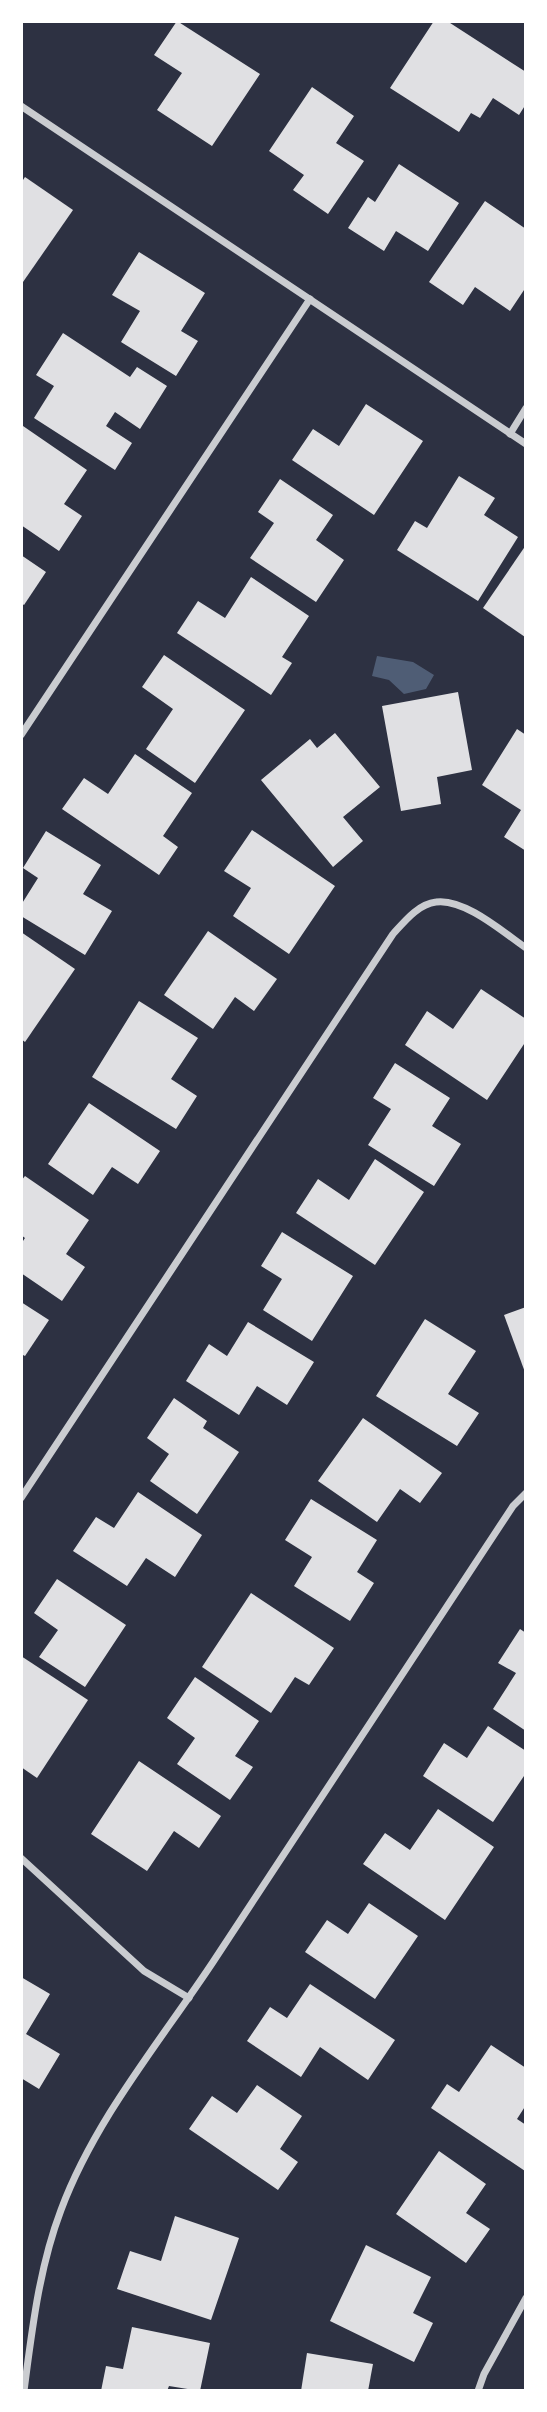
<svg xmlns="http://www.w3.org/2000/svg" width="547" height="2412" viewBox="0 0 547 2412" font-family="'Fira Sans Condensed',sans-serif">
	<rect width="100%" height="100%" fill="#2d3142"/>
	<path fill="#4f5d75" d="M 377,656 L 413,662 L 434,675 L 426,689 L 404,694 L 389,680 L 372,676 Z"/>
	<g fill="#e0e0e3">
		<path d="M 177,21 L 260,74 L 212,146 L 157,110 L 182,73 L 154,55 Z"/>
		<path d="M 434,21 L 447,21 L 526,72 L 526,104 L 519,115 L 493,98 L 480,118 L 471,113 L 459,132 L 390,88 Z"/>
		<path d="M 312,87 L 354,116 L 336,143 L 364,161 L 328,214 L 293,190 L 304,175 L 269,151 Z"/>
		<path d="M 399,164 L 459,203 L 428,251 L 396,231 L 384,251 L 348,228 L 368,197 L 375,202 Z"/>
		<path d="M 25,177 L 73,210 L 23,282 L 21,281 L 21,183 Z"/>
		<path d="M 485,201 L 526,229 L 526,287 L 510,311 L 475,287 L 463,305 L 429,282 Z"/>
		<path d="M 139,252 L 205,293 L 181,331 L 198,341 L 176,376 L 121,342 L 140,311 L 112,295 Z"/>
		<path d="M 63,333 L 130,377 L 137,367 L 167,386 L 140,429 L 115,412 L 106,426 L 132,443 L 115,470 L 34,418 L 54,386 L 36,375 Z"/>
		<path d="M 366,404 L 423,441 L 374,515 L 292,460 L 313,429 L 339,446 Z"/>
		<path d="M 23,426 L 87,470 L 64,504 L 82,516 L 59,551 L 21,525 L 21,429 Z"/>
		<path d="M 459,476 L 495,498 L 484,515 L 518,537 L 478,601 L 397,550 L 415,521 L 427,528 Z"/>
		<path d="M 280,479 L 333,515 L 316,540 L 344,560 L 316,602 L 250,558 L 274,523 L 258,512 Z"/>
		<path d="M 526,545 L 526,636 L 525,637 L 483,608 Z"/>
		<path d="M 21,555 L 46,572 L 24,605 L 21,603 Z"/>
		<path d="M 251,577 L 309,616 L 282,657 L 292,663 L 271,695 L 177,633 L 198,601 L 225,618 Z"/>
		<path d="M 164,655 L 245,710 L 195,783 L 146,749 L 173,709 L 142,687 Z"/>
		<path d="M 458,692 L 472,770 L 437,777 L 441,804 L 401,811 L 382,706 Z"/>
		<path d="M 517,729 L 526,735 L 526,851 L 504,837 L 521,810 L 482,785 Z"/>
		<path d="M 335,733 L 380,787 L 343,817 L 363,841 L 333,867 L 261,780 L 310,739 L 317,748 Z"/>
		<path d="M 135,754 L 192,793 L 163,836 L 178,847 L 159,875 L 62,809 L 84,778 L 108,794 Z"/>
		<path d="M 252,830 L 335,886 L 289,954 L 233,916 L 251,888 L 224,871 Z"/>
		<path d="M 46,831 L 101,865 L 83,894 L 112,911 L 85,955 L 21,916 L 21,905 L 38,878 L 23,868 Z"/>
		<path d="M 208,931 L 277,979 L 254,1011 L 235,997 L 213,1029 L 164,995 Z"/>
		<path d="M 21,932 L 75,969 L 25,1042 L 21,1039 Z"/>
		<path d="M 481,989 L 526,1019 L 526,1041 L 487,1100 L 405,1045 L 427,1011 L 453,1029 Z"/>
		<path d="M 139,1001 L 198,1038 L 171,1079 L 197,1096 L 176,1129 L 92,1077 Z"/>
		<path d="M 395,1063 L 450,1098 L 432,1126 L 461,1144 L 434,1186 L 368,1145 L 391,1109 L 373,1098 Z"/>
		<path d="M 89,1103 L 160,1151 L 138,1184 L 112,1167 L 93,1195 L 48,1164 Z"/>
		<path d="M 375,1159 L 424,1192 L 375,1265 L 296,1213 L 318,1179 L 349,1200 Z"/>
		<path d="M 25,1176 L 89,1220 L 66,1254 L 85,1267 L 62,1301 L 21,1273 L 21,1244 L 25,1238 L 21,1235 L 21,1181 Z"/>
		<path d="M 282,1232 L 353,1276 L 312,1341 L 263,1310 L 282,1279 L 261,1266 Z"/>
		<path d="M 21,1302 L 49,1320 L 25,1356 L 21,1354 Z"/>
		<path d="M 526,1307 L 526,1375 L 504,1315 Z"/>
		<path d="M 425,1319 L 476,1351 L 448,1394 L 479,1413 L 457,1446 L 376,1396 Z"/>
		<path d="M 248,1322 L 314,1362 L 287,1405 L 257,1386 L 239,1415 L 186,1381 L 209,1344 L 227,1356 Z"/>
		<path d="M 174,1398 L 207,1421 L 203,1428 L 239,1452 L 197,1514 L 150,1481 L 169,1454 L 147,1438 Z"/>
		<path d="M 363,1418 L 442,1473 L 420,1503 L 400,1489 L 377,1522 L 318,1481 Z"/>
		<path d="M 138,1492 L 202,1535 L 175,1577 L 146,1558 L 127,1586 L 73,1551 L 96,1517 L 114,1528 Z"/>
		<path d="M 311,1499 L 377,1540 L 357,1572 L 374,1583 L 350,1621 L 294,1586 L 312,1557 L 285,1540 Z"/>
		<path d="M 57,1579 L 126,1625 L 85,1687 L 39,1657 L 58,1630 L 34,1613 Z"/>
		<path d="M 251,1593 L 334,1648 L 309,1685 L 295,1677 L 271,1713 L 202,1667 Z"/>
		<path d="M 520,1629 L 526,1633 L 526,1731 L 493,1709 L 516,1673 L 498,1663 Z"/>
		<path d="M 21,1656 L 88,1700 L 37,1778 L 21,1767 Z"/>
		<path d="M 195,1677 L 259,1721 L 235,1756 L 253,1767 L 230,1800 L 177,1764 L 195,1738 L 167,1718 Z"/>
		<path d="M 488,1726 L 526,1751 L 526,1773 L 493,1822 L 423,1776 L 444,1743 L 467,1758 Z"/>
		<path d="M 139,1761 L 221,1816 L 199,1848 L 174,1831 L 147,1871 L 91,1834 Z"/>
		<path d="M 438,1809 L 494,1847 L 445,1920 L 363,1864 L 385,1833 L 410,1850 Z"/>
		<path d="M 369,1903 L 418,1936 L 375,1999 L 305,1952 L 327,1920 L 348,1934 Z"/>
		<path d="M 21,1977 L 50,1994 L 26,2034 L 60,2054 L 39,2089 L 21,2078 Z"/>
		<path d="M 310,1984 L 395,2040 L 368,2080 L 320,2047 L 301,2077 L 247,2041 L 270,2007 L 287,2018 Z"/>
		<path d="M 491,2045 L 526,2068 L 526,2105 L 517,2119 L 526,2125 L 525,2171 L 431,2108 L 447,2084 L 459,2092 Z"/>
		<path d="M 257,2085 L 302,2116 L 280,2149 L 298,2162 L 278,2190 L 189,2129 L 212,2096 L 237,2113 Z"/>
		<path d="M 439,2151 L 486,2184 L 466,2213 L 490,2229 L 466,2263 L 396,2214 Z"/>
		<path d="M 175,2216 L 239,2238 L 211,2320 L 117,2289 L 130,2251 L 161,2261 Z"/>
		<path d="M 366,2245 L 431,2277 L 413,2313 L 433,2323 L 414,2362 L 330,2321 Z"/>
		<path d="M 132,2327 L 210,2343 L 200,2391 L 169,2386 L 167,2391 L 101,2391 L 106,2366 L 123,2369 Z"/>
		<path d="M 307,2353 L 373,2364 L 368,2391 L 301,2391 Z"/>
	</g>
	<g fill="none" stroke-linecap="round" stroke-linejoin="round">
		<g stroke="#caccd0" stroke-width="7">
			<path d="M 21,106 L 526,444"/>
			<path d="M 510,434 L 526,408"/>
			<path d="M 21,735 L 310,299"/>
			<path d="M 21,1498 L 393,934 C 404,922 418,904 436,902 C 464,898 503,932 526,948"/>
			<path d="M 21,1858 L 144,1971 L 189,1998"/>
			<path d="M 24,2391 C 32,2330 39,2268 61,2210 C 95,2119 160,2042 213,1962 C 313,1810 413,1658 513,1506 L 526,1493"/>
			<path d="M 478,2391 L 484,2374 L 526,2298"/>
		</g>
	</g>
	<rect width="547" height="2412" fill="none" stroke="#ffffff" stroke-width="46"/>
</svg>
